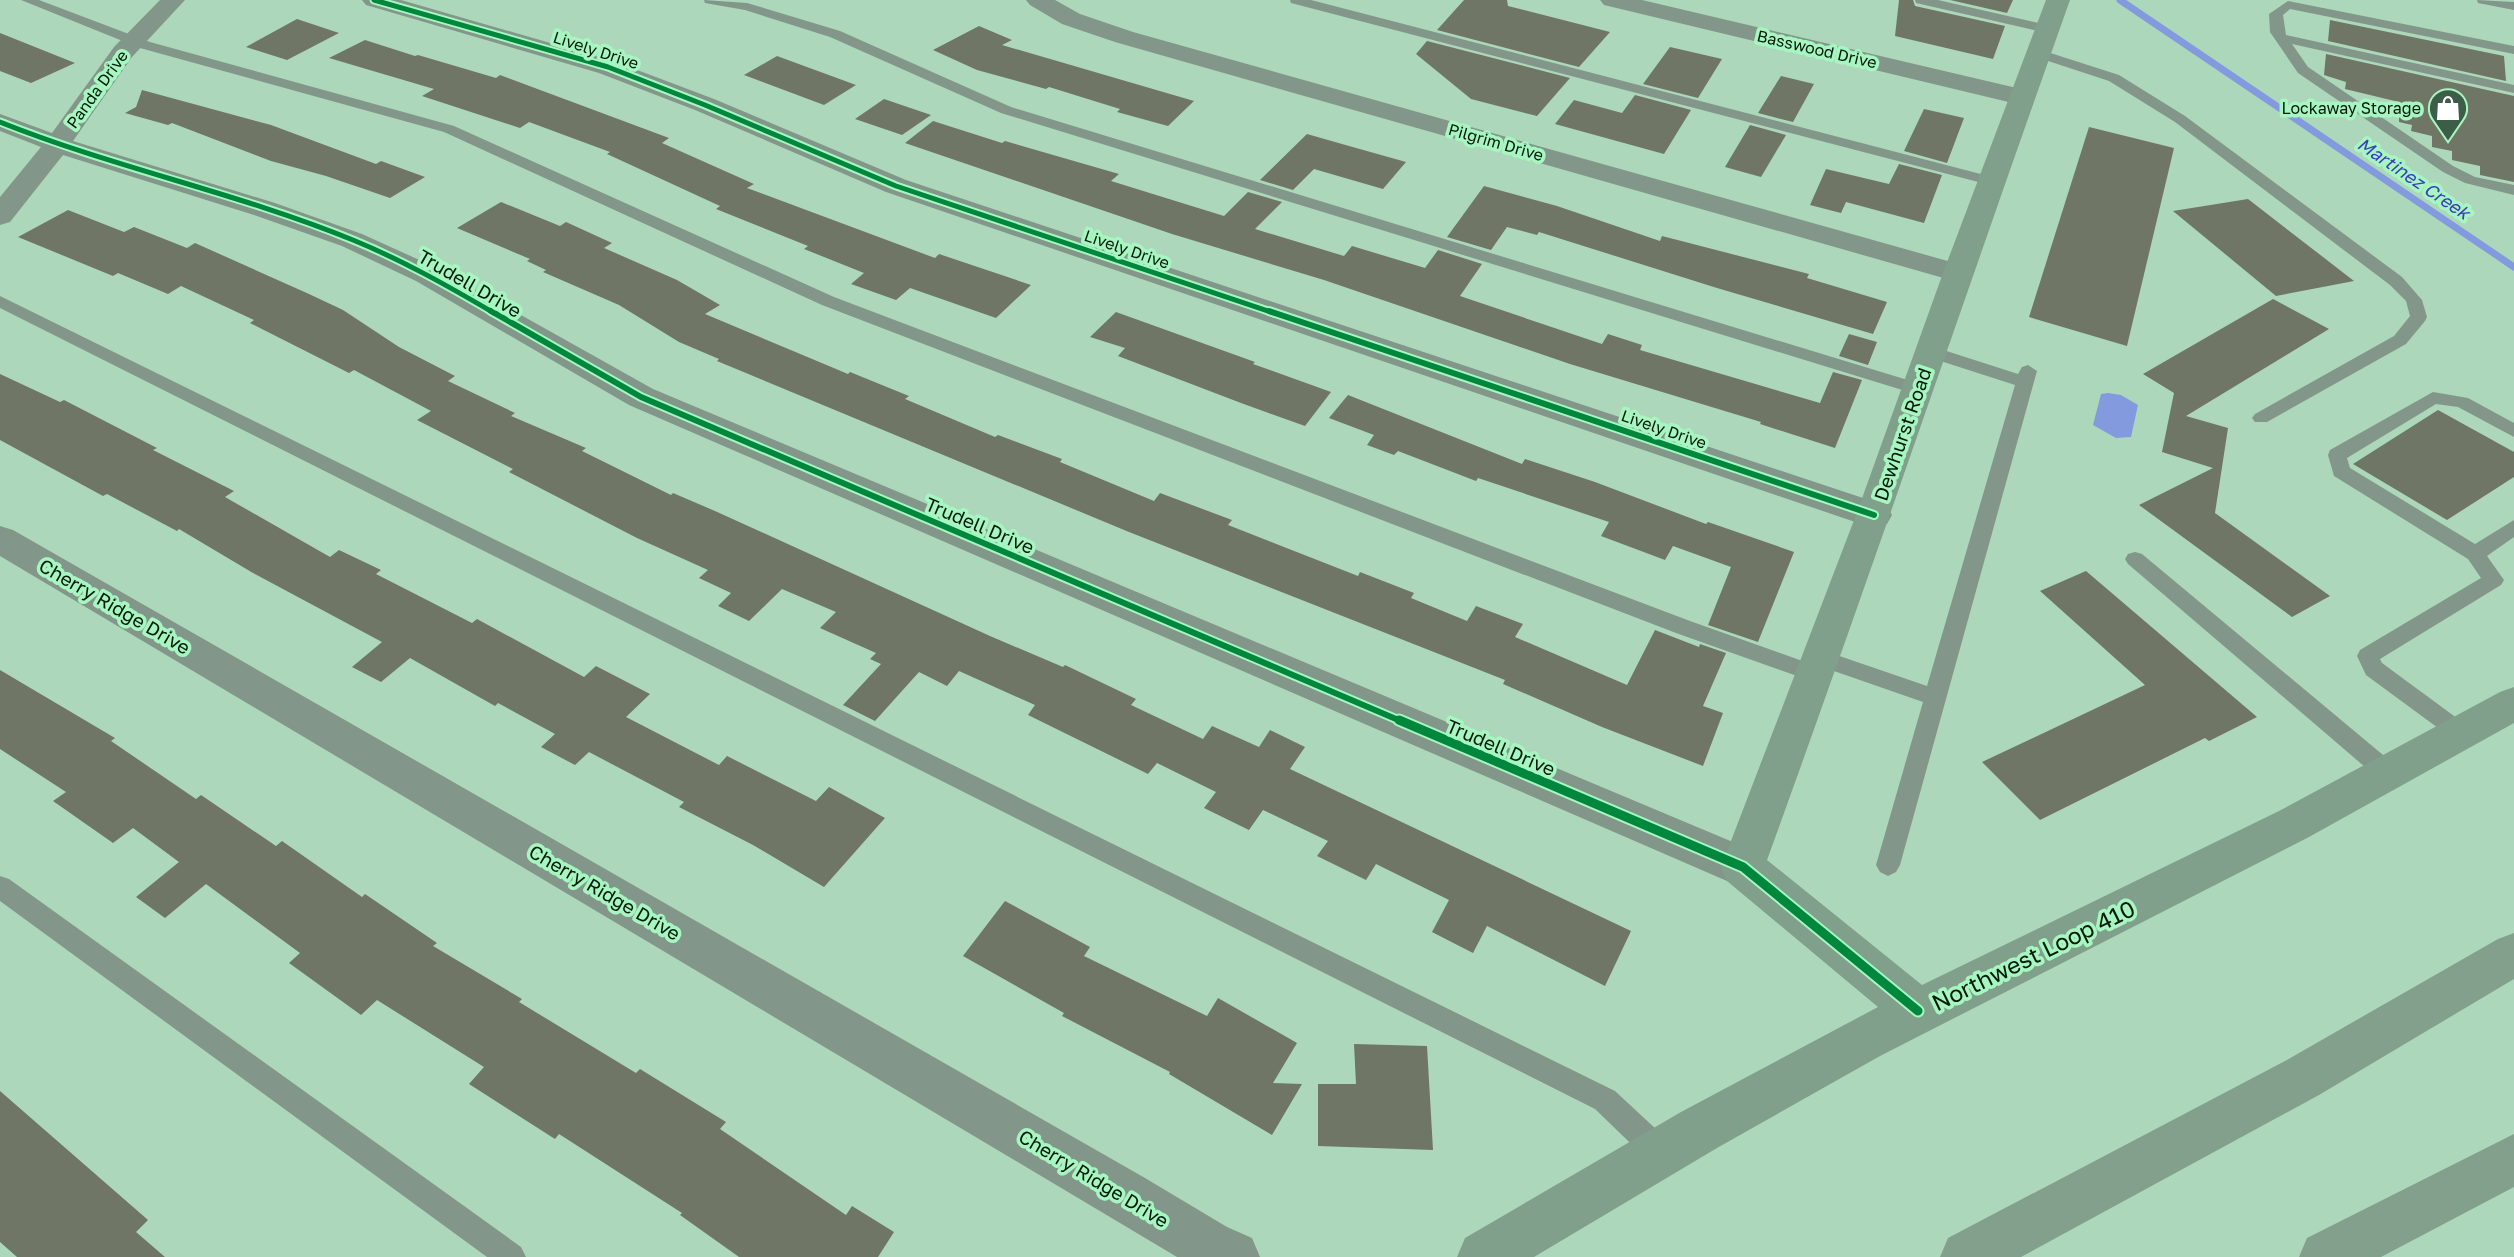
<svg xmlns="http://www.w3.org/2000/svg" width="2514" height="1257" viewBox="0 0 2514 1257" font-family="'Golos Text',sans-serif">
	<rect width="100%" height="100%" fill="#acd7ba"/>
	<path fill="#839bde" d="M 2108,393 L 2121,395 L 2138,405 L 2131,437 L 2116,438 L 2093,425 L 2101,394 Z"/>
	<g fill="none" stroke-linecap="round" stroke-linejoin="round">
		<path stroke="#839bde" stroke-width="7" d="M 2120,0 L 2514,267"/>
	</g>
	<g fill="#6f7666">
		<path d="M 1464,0 L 1507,0 L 1508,6 L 1610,32 L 1579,67 L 1437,30 Z"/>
		<path d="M 1899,0 L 1913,0 L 1915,6 L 2005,26 L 1993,59 L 1895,36 Z"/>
		<path d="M 1950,0 L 2013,0 L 2007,13 Z"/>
		<path d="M 297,19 L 339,33 L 287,60 L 246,47 Z"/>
		<path d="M 2330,20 L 2504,56 L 2506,81 L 2328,41 Z"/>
		<path d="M 979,26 L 1012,40 L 1002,45 L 1194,101 L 1168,126 L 1117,112 L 1120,109 L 1049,87 L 1046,89 L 977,70 L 933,50 Z"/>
		<path d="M 0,33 L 75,63 L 31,83 L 0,71 Z"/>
		<path d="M 365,40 L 415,56 L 418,55 L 496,78 L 500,75 L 669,138 L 662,143 L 754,184 L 747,188 L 935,258 L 939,254 L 1031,285 L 996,318 L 910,288 L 896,300 L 851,284 L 864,273 L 804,249 L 808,246 L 716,209 L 720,206 L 607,154 L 610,152 L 529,122 L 520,128 L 422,96 L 434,89 L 329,58 Z"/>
		<path d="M 1427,41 L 1570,78 L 1537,116 L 1471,99 L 1416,54 Z"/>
		<path d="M 1670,47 L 1722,59 L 1698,98 L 1643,84 Z"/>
		<path d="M 2326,54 L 2514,96 L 2514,182 L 2480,175 L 2480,166 L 2452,160 L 2452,151 L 2432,147 L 2432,136 L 2411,131 L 2412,125 L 2399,122 L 2399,102 L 2345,89 L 2346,82 L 2324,75 Z"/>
		<path d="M 777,56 L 856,85 L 824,105 L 744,75 Z"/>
		<path d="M 1781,76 L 1814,84 L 1793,122 L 1758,113 Z"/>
		<path d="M 142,90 L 271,125 L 376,164 L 381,161 L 425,177 L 390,198 L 326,176 L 271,161 L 172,123 L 168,125 L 125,113 L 136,107 Z"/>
		<path d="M 1635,95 L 1691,110 L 1664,154 L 1555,124 L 1574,100 L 1622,113 Z"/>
		<path d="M 884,99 L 931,115 L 902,135 L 855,119 Z"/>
		<path d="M 1924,109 L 1964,118 L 1947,163 L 1904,151 Z"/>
		<path d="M 933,121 L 1002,143 L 1005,141 L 1119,174 L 1111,181 L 1224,216 L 1248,192 L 1282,202 L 1255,229 L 1344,256 L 1352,246 L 1425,268 L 1438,250 L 1482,264 L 1460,296 L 1602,344 L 1608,334 L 1642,345 L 1640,350 L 1820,403 L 1833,372 L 1862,380 L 1835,448 L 1760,424 L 1761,422 L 1570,364 L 1324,280 L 1172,234 L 905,143 Z"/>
		<path d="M 1750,125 L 1786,135 L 1761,177 L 1725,167 Z"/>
		<path d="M 2089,127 L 2174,148 L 2127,346 L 2029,317 Z"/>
		<path d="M 1307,134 L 1342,144 L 1406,162 L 1383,189 L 1314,169 L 1293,190 L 1260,180 Z"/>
		<path d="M 1899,164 L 1942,175 L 1924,223 L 1846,202 L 1841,213 L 1810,205 L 1826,169 L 1889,184 Z"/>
		<path d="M 1484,186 L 1557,206 L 1660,241 L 1662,236 L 1809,274 L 1807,278 L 1887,302 L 1873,334 L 1717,288 L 1539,232 L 1537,235 L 1507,227 L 1491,250 L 1447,237 Z"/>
		<path d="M 2248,199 L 2354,281 L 2276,296 L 2173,211 Z"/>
		<path d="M 501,202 L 560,226 L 566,222 L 612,243 L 604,248 L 677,280 L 720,305 L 705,314 L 848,374 L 850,372 L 909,396 L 905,399 L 995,437 L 998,435 L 1062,459 L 1060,462 L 1154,501 L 1160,493 L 1232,520 L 1228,525 L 1358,576 L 1360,572 L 1414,593 L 1411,598 L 1467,621 L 1476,606 L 1523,624 L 1515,637 L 1627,685 L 1655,630 L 1699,647 L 1700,644 L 1726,653 L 1703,706 L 1723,713 L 1703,766 L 1602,727 L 1503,684 L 1505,680 L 1129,532 L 717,361 L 719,359 L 679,342 L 619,305 L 543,272 L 546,270 L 527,261 L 530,259 L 457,228 Z"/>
		<path d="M 68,210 L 124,232 L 134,227 L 187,248 L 195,243 L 309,294 L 343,310 L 399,347 L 455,376 L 448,381 L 515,413 L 511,416 L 586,448 L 582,451 L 671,495 L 673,493 L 715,511 L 990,636 L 1063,667 L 1065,665 L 1136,699 L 1131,705 L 1203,739 L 1212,726 L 1259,747 L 1270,730 L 1305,747 L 1290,769 L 1631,931 L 1605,986 L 1487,926 L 1473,953 L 1432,932 L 1449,900 L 1376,864 L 1366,880 L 1317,856 L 1328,841 L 1263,810 L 1249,830 L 1204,808 L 1216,792 L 1157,763 L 1148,774 L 1028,715 L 1035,705 L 959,671 L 947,686 L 919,672 L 875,721 L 843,705 L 881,664 L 870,659 L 876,653 L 820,628 L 836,612 L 782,589 L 749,621 L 718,606 L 731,593 L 699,578 L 708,570 L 637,538 L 509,472 L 513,469 L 417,420 L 431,411 L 354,370 L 349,373 L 250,323 L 254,320 L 181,286 L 168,294 L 118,273 L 113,276 L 18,237 Z"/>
		<path d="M 2273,299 L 2329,329 L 2186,416 L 2228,428 L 2215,513 L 2330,596 L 2292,617 L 2139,505 L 2213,468 L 2162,452 L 2174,393 L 2143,374 Z"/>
		<path d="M 1116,312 L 1255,362 L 1253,364 L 1331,392 L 1305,426 L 1241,403 L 1118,356 L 1125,348 L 1090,337 Z"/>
		<path d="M 1849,334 L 1877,342 L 1868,365 L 1839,356 Z"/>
		<path d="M 0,374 L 60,402 L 64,400 L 157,448 L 153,450 L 234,491 L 225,497 L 330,557 L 339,550 L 381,570 L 376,574 L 472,623 L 477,619 L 584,677 L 596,666 L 650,694 L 626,717 L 719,765 L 727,756 L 816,801 L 829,787 L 885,818 L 824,887 L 753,845 L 679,807 L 684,802 L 589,752 L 575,765 L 541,747 L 555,734 L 498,703 L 495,706 L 410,658 L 381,682 L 352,667 L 382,642 L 253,573 L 179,529 L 177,531 L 107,494 L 103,496 L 0,440 Z"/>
		<path d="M 1348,395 L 1522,464 L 1525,459 L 1595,482 L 1706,524 L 1708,522 L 1794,552 L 1758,642 L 1708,625 L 1731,567 L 1673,546 L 1665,560 L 1601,536 L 1609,522 L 1478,478 L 1476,481 L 1398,451 L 1394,455 L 1367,445 L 1374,435 L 1329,418 Z"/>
		<path d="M 2438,410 L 2514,452 L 2514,477 L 2447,520 L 2353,464 Z"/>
		<path d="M 2086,571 L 2257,717 L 2209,741 L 2205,738 L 2040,820 L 1982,762 L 2145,685 L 2040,591 Z"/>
		<path d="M 0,670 L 115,738 L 111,741 L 196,799 L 201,795 L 276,846 L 282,841 L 362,897 L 365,894 L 437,943 L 433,946 L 522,999 L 519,1002 L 636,1073 L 640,1069 L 726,1122 L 720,1129 L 846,1215 L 852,1206 L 894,1232 L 878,1257 L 739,1257 L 680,1215 L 682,1213 L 559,1134 L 555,1139 L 469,1084 L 484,1067 L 377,1000 L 361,1015 L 289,963 L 300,953 L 206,884 L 165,918 L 136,897 L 179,862 L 133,828 L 113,843 L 53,801 L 66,792 L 0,749 Z"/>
		<path d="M 1005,901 L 1090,947 L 1084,956 L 1207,1016 L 1218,998 L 1297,1043 L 1273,1083 L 1302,1084 L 1272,1135 L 1169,1074 L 1170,1072 L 1062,1016 L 1064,1013 L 963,956 Z"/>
		<path d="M 1354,1044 L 1427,1046 L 1433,1150 L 1318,1146 L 1318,1084 L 1356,1084 Z"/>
		<path d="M 0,1091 L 148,1220 L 136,1232 L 165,1257 L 17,1257 L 0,1242 Z"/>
	</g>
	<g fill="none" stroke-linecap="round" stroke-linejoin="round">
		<g fill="#829789" fill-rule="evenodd">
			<path d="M 21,0 L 39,0 L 150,42 L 454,126 L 834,297 L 1690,621 L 1822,668 L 1825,674 L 1822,680 L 1814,682 L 1676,633 L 822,305 L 444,132 L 140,48 Z"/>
			<path d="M 704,0 L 747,3 L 840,31 L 1011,107 L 1924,385 L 1927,389 L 1918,395 L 1912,393 L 1001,113 L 830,37 L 745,10 L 705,3 Z"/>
			<path d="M 1290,0 L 1311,0 L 1996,178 L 1999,181 L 1991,186 L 1986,184 L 1291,3 Z"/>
			<path d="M 1915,0 L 1938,0 L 2052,26 L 2054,29 L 2047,33 L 1916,3 Z"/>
			<path d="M 2477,0 L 2514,2 L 2514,10 L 2478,3 Z"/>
			<path d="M 2288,1 L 2514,46 L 2514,54 L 2290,9 L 2283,15 L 2286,35 L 2514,85 L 2514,93 L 2292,44 L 2308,67 L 2453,166 L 2475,177 L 2514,185 L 2514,195 L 2465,183 L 2443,172 L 2298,73 L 2270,32 L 2269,14 Z"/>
			<path d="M 2038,49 L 2119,75 L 2185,116 L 2402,277 L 2422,300 L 2427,317 L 2425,321 L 2406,344 L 2267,422 L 2255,422 L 2252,418 L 2255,414 L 2394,336 L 2410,316 L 2406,301 L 2390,285 L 2175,122 L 2109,81 L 2033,56 L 2031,53 Z"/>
			<path d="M 0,296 L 1615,1091 L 1671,1143 L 1675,1153 L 1671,1163 L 1661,1167 L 1651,1163 L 1595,1109 L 0,308 Z"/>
			<path d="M 1931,346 L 2018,374 L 2022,367 L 2028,365 L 2037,371 L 1900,865 L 1896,872 L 1888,876 L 1880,872 L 1876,865 L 1923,702 L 1811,663 L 1808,657 L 1811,651 L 1819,649 L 1927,686 L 2015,385 L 1925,356 L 1922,352 Z"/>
			<path d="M 2433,392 L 2468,398 L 2514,423 L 2514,437 L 2458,407 L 2436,404 L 2347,458 L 2350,468 L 2475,544 L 2514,520 L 2514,537 L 2487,556 L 2504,580 L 2501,585 L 2380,659 L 2382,663 L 2469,727 L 2472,733 L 2469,739 L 2461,742 L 2453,739 L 2366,675 L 2357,656 L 2360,650 L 2481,578 L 2468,559 L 2334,476 L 2328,455 L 2330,450 Z"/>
			<path d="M 2135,552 L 2142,554 L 2395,765 L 2398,772 L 2395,779 L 2387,782 L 2379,779 L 2128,564 L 2125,559 L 2128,554 Z"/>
			<path d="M 0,876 L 9,879 L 521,1247 L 526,1257 L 487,1257 L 0,901 Z"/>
		</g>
		<g fill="#829789" fill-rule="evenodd">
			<path d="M 160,0 L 185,0 L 132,57 L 73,141 L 275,203 L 362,234 L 437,268 L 653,389 L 1759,853 L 1765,867 L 1759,881 L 1743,886 L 1727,881 L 629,405 L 416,281 L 342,246 L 254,215 L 63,155 L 10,222 L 0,225 L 0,197 L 41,147 L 0,131 L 0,114 L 52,133 L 114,47 Z"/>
			<path d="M 362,0 L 401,0 L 616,62 L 714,99 L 906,180 L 1887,506 L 1892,515 L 1887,524 L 1874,528 L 1861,524 L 886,192 L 695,110 L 599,73 L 366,5 Z"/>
			<path d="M 1026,0 L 1055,0 L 1080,14 L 1133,32 L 1969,267 L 1973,273 L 1969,279 L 1958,282 L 1947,279 L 1115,42 L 1062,24 L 1030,5 Z"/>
			<path d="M 1600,0 L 1642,0 L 2021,89 L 2030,91 L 2034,97 L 2030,103 L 2021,105 L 1604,5 Z"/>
			<path d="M 0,526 L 13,530 L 1145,1178 L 1227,1227 L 1252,1238 L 1260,1257 L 1177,1257 L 0,556 Z"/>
		</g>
		<path fill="#81a08b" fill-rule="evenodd" d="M 2046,0 L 2070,0 C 1968,287 1871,574 1767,860 L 1922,985 L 2279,811 L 2500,692 L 2514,687 L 2514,723 L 2309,837 L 1880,1056 L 1717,1148 L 1534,1257 L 1457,1257 L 1465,1238 L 1681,1112 L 1878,1007 L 1727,881 L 1721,867 L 1856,515 L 1943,273 Z"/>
		<g fill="#82a08c" fill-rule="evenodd">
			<path d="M 2514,933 L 2514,979 L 2319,1095 L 2021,1257 L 1940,1257 L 1948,1238 L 2285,1061 L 2498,939 Z"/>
			<path d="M 2514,1134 L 2514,1187 L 2381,1257 L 2299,1257 L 2307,1238 Z"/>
		</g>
		<g stroke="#a7f6c1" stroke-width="9">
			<g id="cycleway-far2">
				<path d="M 374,0 L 608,67 L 705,105 L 896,186 L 1274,313"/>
				<path d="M 0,122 C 115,168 238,193 353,240 C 402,260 448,286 494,313"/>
			</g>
		</g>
		<g stroke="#a7f6c1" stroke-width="10">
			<g id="cycleway-far1">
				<path d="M 491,311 L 641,397 L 1403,722"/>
				<path d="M 1269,311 L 1874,515"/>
			</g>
		</g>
		<g stroke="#a7f6c1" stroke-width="13">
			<path id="cycleway" d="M 1399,720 L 1743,867 L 1918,1011"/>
		</g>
		<use href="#cycleway-far2" stroke="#00873e" stroke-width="5"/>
		<use href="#cycleway-far1" stroke="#00873e" stroke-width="6"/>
		<use href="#cycleway" stroke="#00873e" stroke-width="9"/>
	</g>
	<defs>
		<g id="shop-pin" transform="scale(2.0125)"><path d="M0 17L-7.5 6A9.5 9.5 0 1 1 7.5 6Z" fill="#3c5d47" stroke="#a7f6c1"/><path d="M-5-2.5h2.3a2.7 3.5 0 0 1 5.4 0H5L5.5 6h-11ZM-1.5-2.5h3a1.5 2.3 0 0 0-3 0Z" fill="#fff"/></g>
	</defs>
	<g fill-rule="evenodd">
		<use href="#shop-pin" x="2448" y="108"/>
	</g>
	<g text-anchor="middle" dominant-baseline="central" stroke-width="7" stroke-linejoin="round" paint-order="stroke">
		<g font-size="16" fill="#001b09" stroke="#a7f6c1">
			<text transform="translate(1817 49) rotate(13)">Basswood Drive</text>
			<text transform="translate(596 50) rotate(18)">Lively Drive</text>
			<text transform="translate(97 89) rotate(-54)">Panda Drive</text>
			<text transform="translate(1496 142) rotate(16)">Pilgrim Drive</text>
			<text transform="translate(1127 249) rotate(19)">Lively Drive</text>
			<text transform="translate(1664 429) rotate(19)">Lively Drive</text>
		</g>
		<g font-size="16" fill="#001b09" stroke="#a7f6c1" text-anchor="end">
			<text x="2421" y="108">Lockaway Storage</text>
		</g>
		<g font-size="18" font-style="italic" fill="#3b3dbc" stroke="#a7f6c1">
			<text transform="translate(2414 178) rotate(34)">Martinez Creek</text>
		</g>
		<g font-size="19" fill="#001b09" stroke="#a7f6c1">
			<text transform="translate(470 283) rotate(30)">Trudell Drive</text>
			<text transform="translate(1902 434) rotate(-71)">Dewhurst Road</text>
			<text transform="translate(980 525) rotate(23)">Trudell Drive</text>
			<text transform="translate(115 606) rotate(30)">Cherry Ridge Drive</text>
			<text transform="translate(1501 747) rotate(23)">Trudell Drive</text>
			<text transform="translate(605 892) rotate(30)">Cherry Ridge Drive</text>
			<text transform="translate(1094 1178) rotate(31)">Cherry Ridge Drive</text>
		</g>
		<g font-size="23" fill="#001b09" stroke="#a7f6c1">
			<text transform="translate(2033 955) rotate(-26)">Northwest Loop 410</text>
		</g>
	</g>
</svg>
